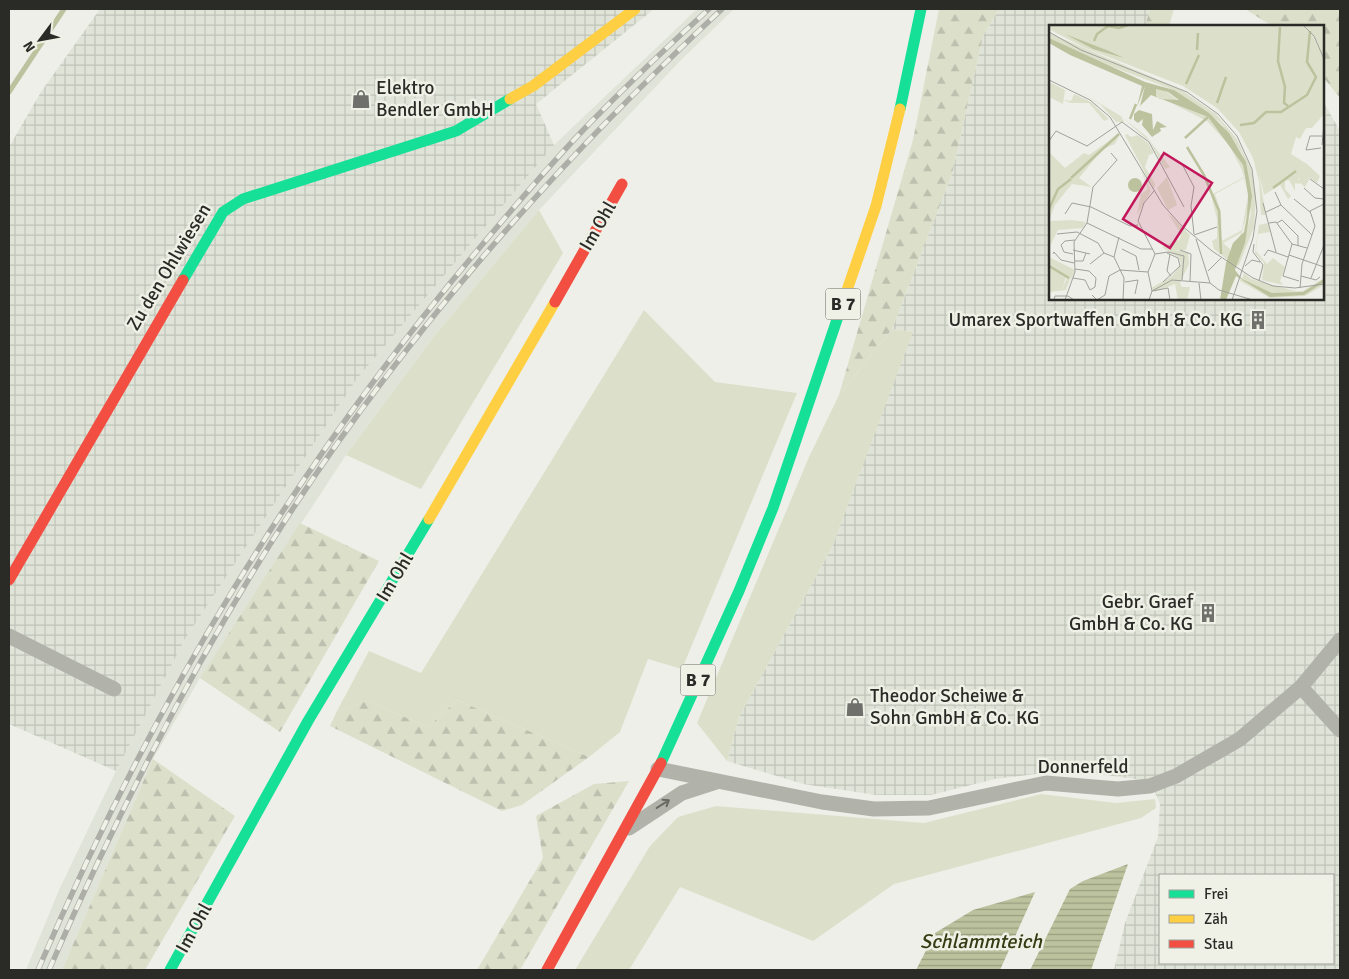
<svg xmlns="http://www.w3.org/2000/svg" width="1349" height="979" viewBox="0 0 1349 979" font-family="Signika,sans-serif">
	<defs>
		<pattern id="industrial-grid" width="8" height="8" patternUnits="userSpaceOnUse" patternTransform="scale(1.25)"><rect width="8" height="8" fill="#e0e3d7"/><path d="M0 4h8M4 0v8" fill="none" stroke="#c0c3b9"/></pattern>
		<pattern id="forest-firs" width="22" height="20" patternUnits="userSpaceOnUse" patternTransform="scale(1.25)"><rect width="22" height="20" fill="#dce0ca"/><path d="M5 1l3.5 6h-7zM16 11l3.5 6h-7z" fill="#bdc0ae"/></pattern>
		<pattern id="water-rules" width="6" height="5" patternUnits="userSpaceOnUse" patternTransform="scale(1.25)"><rect width="6" height="5" fill="#bcc29d"/><path d="M0 2.5h6" fill="none" stroke="#999e80"/></pattern>
	</defs>
	<rect width="100%" height="100%" fill="#eeefe9"/>
	<path fill="#e0e3d7" d="M 697,9 L 734,9 L 681,60 L 539,210 L 432,339 L 346,455 L 200,678 L 153,759 L 62,970 L 26,970 L 59,890 L 116,771 L 185,639 L 356,380 L 554,145 Z"/>
	<g fill="url(#industrial-grid)" fill-rule="evenodd">
		<path d="M 100,9 L 654,9 L 536,104 L 554,145 L 356,380 L 185,639 L 116,771 L 9,724 L 9,147 L 41,92 Z"/>
		<path d="M 999,9 L 1150,9 L 1145,26 L 1050,26 L 1050,299 L 1323,299 L 1323,101 L 1340,131 L 1340,970 L 1114,970 L 1125,923 L 1158,837 L 1160,804 L 1150,781 L 1069,770 L 995,779 L 931,795 L 876,795 L 803,784 L 727,761 L 739,717 L 832,547 L 912,332 L 892,329 L 952,174 L 983,36 ZM 1160,875 L 1333,875 L 1333,963 L 1160,963 Z"/>
	</g>
	<g fill="#dce0ca">
		<path d="M 539,210 L 563,253 L 421,489 L 346,455 L 432,339 Z"/>
		<path d="M 644,310 L 715,382 L 797,393 L 682,669 L 648,659 L 620,732 L 589,757 L 457,700 L 428,727 L 367,701 L 337,711 L 369,651 L 421,673 Z"/>
		<path d="M 892,329 L 913,332 L 832,547 L 739,717 L 727,761 L 697,723 L 809,457 L 839,395 Z"/>
		<path d="M 1041,794 L 1116,803 L 1155,799 L 1156,808 L 1141,818 L 894,884 L 813,941 L 680,887 L 629,970 L 575,970 L 650,846 L 678,817 L 716,806 L 924,823 Z"/>
	</g>
	<g fill="url(#forest-firs)">
		<path d="M 939,9 L 999,9 L 983,36 L 952,174 L 892,329 L 839,395 L 913,140 Z"/>
		<path d="M 1150,9 L 1174,9 L 1169,26 L 1145,26 Z"/>
		<path d="M 1245,9 L 1340,9 L 1340,98 L 1323,77 L 1323,26 L 1272,26 Z"/>
		<path d="M 300,523 L 379,561 L 280,732 L 200,678 Z"/>
		<path d="M 457,700 L 589,757 L 522,805 L 502,811 L 330,726 L 337,711 L 367,701 L 428,727 Z"/>
		<path d="M 153,759 L 235,816 L 145,970 L 62,970 Z"/>
		<path d="M 629,781 L 520,970 L 477,970 L 543,858 L 536,816 L 594,784 Z"/>
	</g>
	<g fill="url(#water-rules)">
		<path d="M 1128,864 L 1091,970 L 1030,970 L 1070,889 L 1083,881 Z"/>
		<path d="M 1035,892 L 1000,970 L 916,970 L 935,933 L 973,910 Z"/>
	</g>
	<g fill="none" stroke-linecap="round" stroke-linejoin="round">
		<path stroke="#bcc29d" stroke-width="5" d="M 9,92 L 64,9"/>
		<g stroke="#b1b3ab" stroke-width="15">
			<path d="M 9,636 L 114,689"/>
			<path d="M 1301,687 L 1340,730"/>
			<path d="M 658,769 L 822,802 L 874,809 L 929,808 L 1046,783 L 1118,789 L 1150,786 L 1176,776 L 1240,739 L 1301,687 L 1340,640"/>
			<path d="M 629,828 L 682,793 L 716,782"/>
		</g>
		<g stroke="#16e098" stroke-width="11">
			<path d="M 900,109 L 921,9"/>
			<path d="M 183,280 L 223,212 L 243,199 L 456,131 L 510,99"/>
			<path d="M 661,763 L 739,591 L 773,508 L 845,296"/>
			<path d="M 170,970 L 308,721 L 429,519"/>
		</g>
		<g stroke="#ffcf43" stroke-width="11">
			<path d="M 510,99 L 533,86 L 635,9"/>
			<path d="M 845,296 L 876,206 L 900,109"/>
			<path d="M 429,519 L 555,302"/>
		</g>
		<g stroke="#f24e42" stroke-width="11">
			<path d="M 555,302 L 622,184"/>
			<path d="M 9,580 L 183,280"/>
			<path d="M 547,970 L 661,763"/>
		</g>
		<g stroke="#adaea8" stroke-width="5.5">
			<g id="rail">
				<path d="M 38,970 C 153,702 297,462 487,239 C 520,200 553,161 589,124 C 628,84 668,46 709,9"/>
				<path d="M 49,970 C 118,812 196,658 290,513 C 411,327 560,160 722,9"/>
			</g>
		</g>
		<use href="#rail" stroke="#eff1e7" stroke-width="4" stroke-dasharray="11" stroke-linecap="butt"/>
	</g>
	<defs><path id="oneway-shaft" d="M-6 0H5M1.5-3L5.5 0L1.5 3" fill="none" stroke-width="1.6" stroke-linecap="round" stroke-linejoin="round" transform="scale(1.25)"/></defs>
	<use stroke="#676862" href="#oneway-shaft" transform="translate(663 804) rotate(-32)"/>
	<defs>
		<g id="shop-bare" transform="scale(1.5)"><path d="M-5-2.5h2.3a2.7 3.5 0 0 1 5.4 0H5L5.5 6h-11ZM-1.5-2.5h3a1.5 2.3 0 0 0-3 0Z" fill="#6f706b" stroke="#eff1e7" stroke-width="2.5" paint-order="stroke"/></g>
		<g id="building-bare" transform="scale(1.5)"><path d="M-4-6H4V6H1V3H-1V6H-4ZM-2.5-4.3h1.7v1.8h-1.7ZM.8-4.3h1.7v1.8H.8ZM-2.5-1h1.7V.8h-1.7ZM.8-1h1.7V.8H.8Z" fill="#6f706b" stroke="#eff1e7" stroke-width="2.5" paint-order="stroke"/></g>
	</defs>
	<g fill-rule="evenodd">
		<use href="#shop-bare" x="361" y="99"/>
		<use href="#building-bare" x="1258" y="320"/>
		<use href="#building-bare" x="1208" y="613"/>
		<use href="#shop-bare" x="855" y="707"/>
	</g>
	<g text-anchor="middle" dominant-baseline="central" stroke-width="5" stroke-linejoin="round" paint-order="stroke">
		<g fill="#eff1e7" stroke="#656661" stroke-width="1">
			<rect x="825.5" y="288.5" width="35" height="31" rx="4"/>
			<rect x="680.5" y="664.5" width="35" height="31" rx="4"/>
		</g>
		<g font-size="18" font-weight="bold" fill="#2a2b27">
			<text x="843" y="304">B 7</text>
			<text x="698" y="680">B 7</text>
		</g>
		<g font-size="19" fill="#2a2b27" stroke="#eff1e7" text-anchor="start">
			<text x="376" y="88">Elektro<tspan x="376" dy="22">Bendler GmbH</tspan></text>
			<text x="1243" y="320" text-anchor="end">Umarex Sportwaffen GmbH &amp; Co. KG</text>
			<text x="1193" y="602" text-anchor="end">Gebr. Graef<tspan x="1193" dy="22">GmbH &amp; Co. KG</tspan></text>
			<text x="870" y="696">Theodor Scheiwe &amp;<tspan x="870" dy="22">Sohn GmbH &amp; Co. KG</tspan></text>
		</g>
		<g font-size="19" fill="#2a2b27" stroke="#eff1e7">
			<text transform="translate(598 226) rotate(-60)">Im Ohl</text>
			<text transform="translate(169 267) rotate(-59)">Zu den Ohlwiesen</text>
			<text transform="translate(395 577) rotate(-59)">Im Ohl</text>
			<text x="1083" y="767">Donnerfeld</text>
			<text transform="translate(194 928) rotate(-61)">Im Ohl</text>
		</g>
		<g font-size="20" font-style="italic" fill="#363b13" stroke="#eff1e7">
			<text x="981" y="941">Schlammteich</text>
		</g>
	</g>
	<g transform="translate(1049 25)">
		<rect width="275" height="275" fill="#eeefe9"/>
		<path d="M 102,63 L 115,65 L 130,76 L 111,74 L 100,65 ZM 28,65 L 72,91 L 75,97 L 67,97 L 52,80 ZM 122,78 L 159,92 L 194,140 L 199,186 L 184,239 L 165,224 L 163,216 L 168,213 L 168,194 L 162,170 L 195,152 L 192,143 L 180,120 L 158,96 ZM 195,153 L 198,176 L 193,205 L 173,216 L 172,187 L 166,169 ZM 192,208 L 183,231 L 181,233 L 181,224 L 174,218 ZM 71,108 L 66,119 L 54,124 L 30,153 L 43,162 L 23,159 L 6,180 L 0,196 L 0,127 L 16,143 L 35,128 L 40,130 ZM 258,139 L 271,151 L 268,158 L 261,153 L 256,162 L 249,156 ZM 91,142 L 102,166 L 88,190 L 92,169 L 99,164 ZM 118,152 L 128,180 L 119,185 L 108,163 ZM 219,198 L 221,207 L 209,209 L 207,226 L 218,239 L 224,233 L 236,242 L 231,256 L 234,260 L 213,255 L 215,238 L 206,228 L 210,200 ZM 0,232 L 26,245 L 22,255 L 21,251 L 0,238 ZM 0,243 L 17,252 L 13,264 L 0,265 Z" fill="#dce0ca" fill-rule="evenodd"/>
		<path d="M 0,0 L 254,0 L 263,9 L 271,26 L 265,11 L 255,0 L 275,0 L 275,33 L 271,26 L 275,34 L 275,89 L 263,103 L 257,103 L 251,114 L 247,112 L 242,129 L 258,139 L 257,147 L 249,154 L 251,159 L 246,158 L 246,166 L 240,155 L 236,156 L 236,164 L 242,171 L 239,174 L 231,160 L 215,170 L 210,149 L 217,190 L 212,190 L 210,157 L 204,133 L 190,107 L 168,83 L 134,61 L 34,22 L 0,4 ZM 0,8 L 131,64 L 167,89 L 187,113 L 202,143 L 207,172 L 205,202 L 190,240 L 187,241 L 202,189 L 194,130 L 172,98 L 125,65 L 32,30 L 0,13 ZM 25,69 L 42,77 L 60,94 L 55,96 L 40,78 L 22,78 L 14,75 L 22,76 ZM 73,92 L 97,111 L 121,142 L 116,144 L 101,117 ZM 78,109 L 82,112 L 89,110 L 99,118 L 105,128 L 100,130 L 96,142 L 106,159 L 105,165 L 76,110 ZM 118,187 L 141,210 L 137,225 L 126,225 L 139,227 L 140,239 L 131,258 L 133,262 L 141,262 L 138,275 L 129,275 L 126,259 L 106,267 L 102,263 L 123,251 L 132,239 L 130,233 L 113,222 L 127,216 L 125,211 L 130,216 L 132,209 ZM 23,195 L 37,197 L 34,203 L 9,205 L 0,223 L 1,196 ZM 0,238 L 22,251 L 17,265 L 0,267 L 3,263 L 13,264 L 18,253 L 12,248 L 15,254 L 9,254 L 0,243 ZM 195,248 L 202,254 L 250,267 L 220,268 L 193,254 Z" fill="#dce0ca"/>
		<path d="M 0,57 L 16,65 L 14,79 L 0,72 ZM 193,253 L 221,267 L 254,266 L 275,253 L 275,260 L 256,271 L 221,273 L 191,256 Z" fill="#dce0ca"/>
		<path d="M 16,9 L 60,26 L 75,33 L 44,24 ZM 0,13 L 96,57 L 125,65 L 160,88 L 180,108 L 197,137 L 203,171 L 196,218 L 186,245 L 193,254 L 223,268 L 254,267 L 275,254 L 275,257 L 255,270 L 221,272 L 187,251 L 177,275 L 171,275 L 177,238 L 184,218 L 195,207 L 198,191 L 199,170 L 194,140 L 159,92 L 102,70 L 91,81 L 96,61 L 88,82 L 93,61 L 21,30 L 0,18 ZM 107,64 L 119,67 L 130,75 L 111,74 L 107,71 ZM 90,85 L 103,89 L 104,105 L 108,96 L 118,102 L 111,103 L 112,106 L 103,112 L 93,100 L 94,94 L 89,98 L 85,95 L 85,89 ZM79 160a7 7 0 1 1 14 0a7 7 0 1 1-14 0Z" fill="#bcc29d" fill-rule="evenodd"/>
		<path fill="none" stroke="#bcc29d" stroke-width="2.5" d="M 231,2 L 229,36 L 236,62 L 235,78 L 239,81M 45,16 L 48,9 L 59,1 L 70,3 L 79,0M 148,25 L 149,8M 137,59 L 150,30M 168,78 L 177,52M 81,94 L 87,79M 191,100 L 205,98 L 217,87 L 232,87 L 258,70 L 267,52 L 258,37 L 261,6M 136,113 L 159,92M 138,122 L 155,150 L 170,186 L 172,229M 22,153 L 70,109M 224,163 L 247,146M 0,184 L 9,164 L 22,154M 0,241 L 20,253"/>
		<path fill="none" stroke="#a0a19b" stroke-width="1" d="M 254,0 L 265,11 L 275,34M 0,7 L 32,25 L 138,67 L 169,89 L 188,111 L 203,144 L 208,186 L 204,213 L 183,275M 0,55 L 41,75 L 61,92 L 114,180 L 132,200 L 163,226 L 204,253 L 224,261 L 246,263 L 275,259M 0,116 L 7,106 L 38,121 L 73,97 L 100,117 L 135,182M 273,120 L 275,99M 272,123 L 257,125 L 261,111 L 273,111M 133,139 L 145,162 L 142,181 L 145,209M 261,154 L 275,164M 255,163 L 266,173 L 275,174M 105,166 L 95,178 L 89,196 L 106,229M 226,167 L 232,180 L 263,210M 245,174 L 261,187M 214,178 L 227,227M 217,187 L 232,180M 16,189 L 23,178 L 42,182 L 81,201 L 89,200M 38,198 L 92,224 L 104,224M 220,198 L 227,197 L 243,219M 228,198 L 233,195 L 249,211 L 249,221M 8,209 L 28,207 L 49,218 L 55,228 L 65,232 L 75,253 L 74,275M 145,210 L 168,202M 147,214 L 161,258 L 170,265 L 204,275M 205,219 L 204,227 L 214,240 L 210,256M 243,219 L 234,251 L 250,256M 243,219 L 258,223M 73,224 L 87,231 L 90,245M 24,225 L 41,229M 131,225 L 142,229 L 141,257M 4,229 L 5,227 L 12,235 L 25,238M 24,229 L 15,227 L 12,220 L 16,216 L 26,215M 106,229 L 119,227 L 135,231 L 133,255M 121,229 L 118,246 L 122,251M 240,230 L 275,242M 215,231 L 219,225 L 239,232M 65,232 L 70,212M 25,236 L 34,236 L 37,228M 41,239 L 55,228M 196,241 L 203,235 L 211,237M 159,246 L 172,233M 99,247 L 103,266 L 119,263 L 121,275M 252,251 L 267,255 L 271,252M 24,253 L 36,255 L 41,265 L 46,262 L 47,253 L 40,246 L 26,244M 262,253 L 275,220M 76,257 L 89,255 L 86,269M 114,257 L 131,241 L 129,233 L 118,228M 150,258 L 152,275M 251,263 L 253,239 L 266,201 L 261,186 L 275,179M 43,270 L 48,275 L 56,270 L 60,251 L 71,245 L 99,247 L 106,229M 5,275 L 6,271 L 19,271 L 25,275M 16,275 L 26,247 L 25,217 L 38,198 L 44,162 L 68,135 L 62,128M 100,275 L 103,266 L 123,255 L 161,258"/>
		<path fill="#c2185b" fill-opacity="0.15" stroke="#c2185b" stroke-width="2.5" d="M 115,128 L 163,158 L 121,223 L 74,194 Z"/>
		<rect width="275" height="275" fill="none" stroke="#2a2b27" stroke-width="2.5"/>
	</g>
	<rect width="1349" height="979" fill="none" stroke="#2a2b27" stroke-width="20"/>
	<rect x="1159" y="874" width="175" height="90" fill="#eff1e7" stroke="#a0a29a"/>
	<rect x="1169" y="890" width="25" height="8" fill="#16e098" stroke="#a0a29a"/>
	<text x="1204" y="899" font-size="15" fill="#2a2b27">Frei</text>
	<rect x="1169" y="915" width="25" height="8" fill="#ffcf43" stroke="#a0a29a"/>
	<text x="1204" y="924" font-size="15" fill="#2a2b27">Zäh</text>
	<rect x="1169" y="940" width="25" height="8" fill="#f24e42" stroke="#a0a29a"/>
	<text x="1204" y="949" font-size="15" fill="#2a2b27">Stau</text>
	<g transform="translate(40 40) rotate(238)" stroke="#eff1e7" stroke-width="4" paint-order="stroke">
	<path d="M0-4L9 19L0 12L-9 19Z" fill="#2a2b27"/>
	<text y="-8" font-size="14" font-weight="bold" text-anchor="middle" fill="#2a2b27">N</text>
	</g>
</svg>
